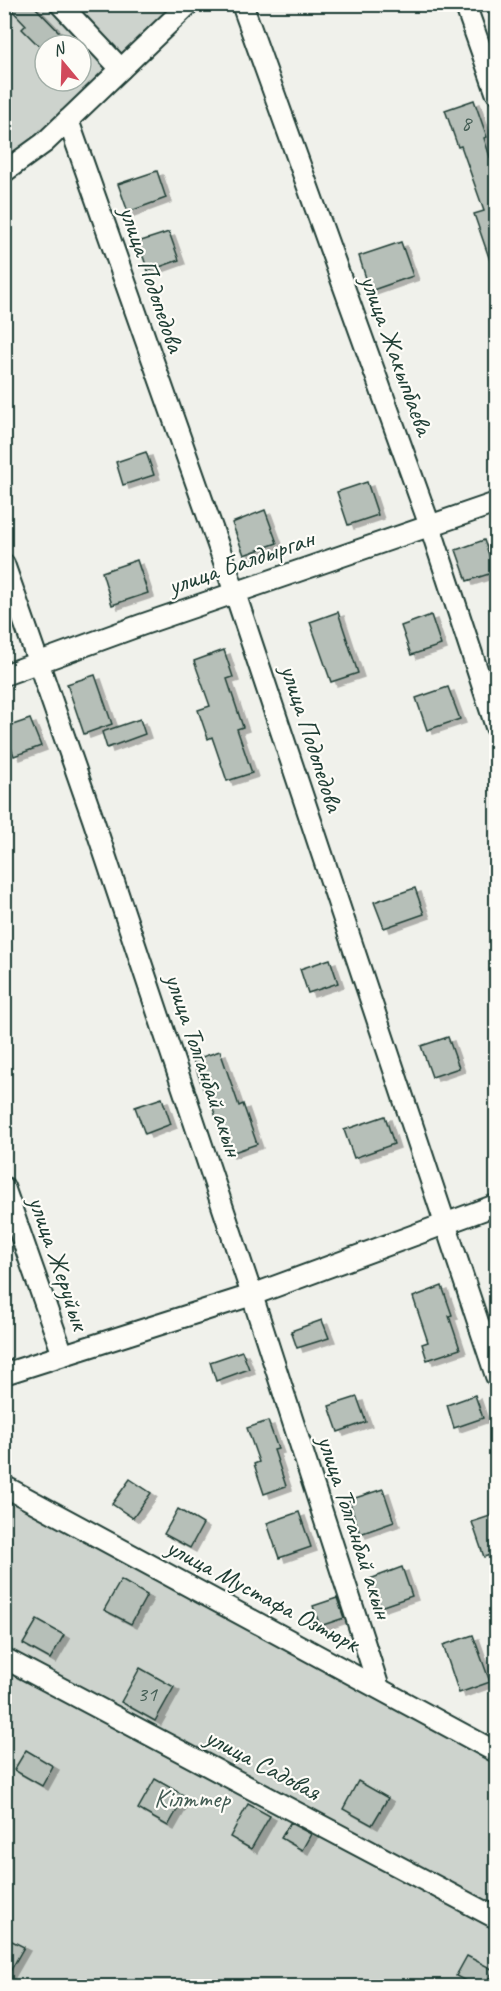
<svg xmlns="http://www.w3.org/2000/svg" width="501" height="1991" viewBox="0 0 501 1991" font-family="Caveat,sans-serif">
	<defs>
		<filter id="shadow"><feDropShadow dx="6" dy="4" stdDeviation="0" flood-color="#0004"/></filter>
	</defs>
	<rect width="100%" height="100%" fill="#f0f1eb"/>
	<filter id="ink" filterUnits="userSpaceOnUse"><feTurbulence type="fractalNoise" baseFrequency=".0167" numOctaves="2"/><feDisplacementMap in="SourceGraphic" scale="12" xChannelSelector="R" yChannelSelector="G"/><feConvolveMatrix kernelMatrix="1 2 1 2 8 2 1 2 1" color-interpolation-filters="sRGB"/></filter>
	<g filter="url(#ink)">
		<g fill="#cdd3cd" stroke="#768880" stroke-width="1.5" fill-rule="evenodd">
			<path d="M 5,5 L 200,5 L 62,141 L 5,183 ZM 45,45 L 81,45 L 81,81 L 45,81 Z"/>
			<path d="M 4,1476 L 496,1757 L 496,1986 L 5,1986 Z"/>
		</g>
		<g fill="#b6bfb8" stroke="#1f3d34" stroke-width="1.5" filter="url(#shadow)">
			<path d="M 6,4 L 32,4 L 62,35 L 52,45 L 45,45 L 45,52 L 22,29 L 26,25 Z"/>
			<path d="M 474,100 L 487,137 L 484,138 L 496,176 L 496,272 L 494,272 L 474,214 L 484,211 L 461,146 L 458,147 L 445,110 Z"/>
			<path d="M 157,171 L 166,198 L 128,212 L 118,184 Z"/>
			<path d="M 169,232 L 179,260 L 148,271 L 138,242 Z"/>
			<path d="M 401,242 L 413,276 L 370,291 L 359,256 Z"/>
			<path d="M 146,452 L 154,475 L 123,485 L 116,462 Z"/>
			<path d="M 367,482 L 378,515 L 348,525 L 337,492 Z"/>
			<path d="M 265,510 L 277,543 L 244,555 L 232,523 Z"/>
			<path d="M 484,540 L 495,572 L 467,581 L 456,550 Z"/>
			<path d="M 137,560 L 148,593 L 112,605 L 102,572 Z"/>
			<path d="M 338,612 L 358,673 L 331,682 L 310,622 Z"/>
			<path d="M 431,615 L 441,645 L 411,655 L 401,626 Z"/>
			<path d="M 224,650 L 233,677 L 227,679 L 243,727 L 237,729 L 252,773 L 227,781 L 212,737 L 208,739 L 198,710 L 210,706 L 194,661 Z"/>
			<path d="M 95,675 L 112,724 L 84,734 L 67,684 Z"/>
			<path d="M 448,687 L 460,719 L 427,730 L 416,698 Z"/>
			<path d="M 30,719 L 41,746 L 14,756 L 4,728 Z"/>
			<path d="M 140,719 L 145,734 L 107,748 L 102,732 Z"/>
			<path d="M 415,888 L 424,914 L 384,928 L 374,902 Z"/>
			<path d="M 330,959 L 338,983 L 308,993 L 300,969 Z"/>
			<path d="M 448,1037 L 459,1068 L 432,1077 L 421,1046 Z"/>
			<path d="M 220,1051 L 239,1106 L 243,1104 L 257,1144 L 228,1154 L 207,1090 L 204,1091 L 193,1060 Z"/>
			<path d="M 162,1098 L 171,1124 L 145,1134 L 135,1107 Z"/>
			<path d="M 385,1116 L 394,1144 L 354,1158 L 344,1130 Z"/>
			<path d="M 442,1286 L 452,1315 L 449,1316 L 460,1349 L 427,1360 L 422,1344 L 428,1342 L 413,1297 Z"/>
			<path d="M 322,1320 L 329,1338 L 297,1348 L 291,1331 Z"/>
			<path d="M 242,1351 L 249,1369 L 216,1381 L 210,1362 Z"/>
			<path d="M 475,1395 L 483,1418 L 454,1428 L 447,1405 Z"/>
			<path d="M 357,1397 L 366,1422 L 338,1432 L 329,1406 Z"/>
			<path d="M 268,1421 L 278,1449 L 274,1450 L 286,1486 L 264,1494 L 254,1464 L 259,1462 L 247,1428 Z"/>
			<path d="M 130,1479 L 151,1493 L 133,1518 L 112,1504 Z"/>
			<path d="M 383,1489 L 394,1522 L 360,1534 L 349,1500 Z"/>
			<path d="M 178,1509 L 203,1524 L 190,1548 L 164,1534 Z"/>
			<path d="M 299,1512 L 311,1547 L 279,1558 L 267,1523 Z"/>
			<path d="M 496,1514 L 496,1553 L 484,1557 L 472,1522 Z"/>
			<path d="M 402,1567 L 412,1596 L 380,1607 L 370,1579 Z"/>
			<path d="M 121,1580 L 147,1595 L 131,1624 L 104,1610 Z"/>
			<path d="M 337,1598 L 344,1618 L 320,1626 L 313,1606 Z"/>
			<path d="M 37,1620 L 64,1635 L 50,1659 L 23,1644 Z"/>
			<path d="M 473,1635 L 490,1682 L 459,1693 L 443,1645 Z"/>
			<path d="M 140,1668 L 174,1687 L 155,1721 L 121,1702 Z"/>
			<path d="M 26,1750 L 53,1766 L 42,1786 L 14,1770 Z"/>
			<path d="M 155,1779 L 185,1796 L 168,1826 L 138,1809 Z"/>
			<path d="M 358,1781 L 388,1798 L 372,1825 L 343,1809 Z"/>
			<path d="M 248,1804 L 270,1816 L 251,1849 L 230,1837 Z"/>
			<path d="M 290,1823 L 311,1834 L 302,1850 L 281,1838 Z"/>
			<path d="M 4,1937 L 24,1947 L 4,1982 Z"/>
			<path d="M 467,1956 L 494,1970 L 484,1986 L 475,1986 L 456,1976 Z"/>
		</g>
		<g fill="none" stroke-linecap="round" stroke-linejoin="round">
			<g stroke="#1f3d34" stroke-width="24">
				<g id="minor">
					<path d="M 60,4 L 121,69"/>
					<path d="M 242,4 L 430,526 L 496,727"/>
					<path d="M 465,4 L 496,92"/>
					<path d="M 68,120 L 235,593 L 496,1376"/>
					<path d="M 4,172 L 44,143 L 189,4"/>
					<path d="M 4,564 L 93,819 L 252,1295 L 379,1688"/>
					<path d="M 4,675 L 141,625 L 496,503"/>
					<path d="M 4,1187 L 63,1355"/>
					<path d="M 4,1374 L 252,1295 L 496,1205"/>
					<path d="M 4,1486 L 496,1752"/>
					<path d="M 4,1658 L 496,1918"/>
				</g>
			</g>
			<use href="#minor" stroke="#fdfcf7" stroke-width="20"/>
		</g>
	</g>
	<g text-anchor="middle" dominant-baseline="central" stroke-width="4.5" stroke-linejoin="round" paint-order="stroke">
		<g font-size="22" fill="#455e55">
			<text x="466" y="123">8</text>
			<text x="147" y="1694">31</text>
		</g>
		<g font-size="26" fill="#1f3d34" stroke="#fdfcf7">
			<text transform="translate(152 279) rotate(71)">улица Подопедова</text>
			<text transform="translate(397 355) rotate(70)">улица Жакыпбаева</text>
			<text transform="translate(241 562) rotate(-19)">улица Балдырган</text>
			<text transform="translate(312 738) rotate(72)">улица Подопедова</text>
			<text transform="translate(204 1065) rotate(71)">улица Толганбай акын</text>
			<text transform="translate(59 1263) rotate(71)">улица Жеруйык</text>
			<text transform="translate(355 1527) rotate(72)">улица Толганбай акын</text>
			<text transform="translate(263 1595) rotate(28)">улица Мустафа Озтюрк</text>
			<text transform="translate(263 1764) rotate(28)">улица Садовая</text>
		</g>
		<g font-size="26" fill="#425b53" stroke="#fdfcf7">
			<text x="192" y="1798">Кілттер</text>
		</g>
	</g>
	<rect width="501" height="1991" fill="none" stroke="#fdfcf7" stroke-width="24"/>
	<rect x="12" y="12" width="477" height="1967" fill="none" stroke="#1f3d34" stroke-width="2" filter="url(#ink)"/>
	<g transform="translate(63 63) rotate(341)"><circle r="28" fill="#fdfcf7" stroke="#a4b0a9" stroke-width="1.5"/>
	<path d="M0-4.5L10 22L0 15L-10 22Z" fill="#d1495b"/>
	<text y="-9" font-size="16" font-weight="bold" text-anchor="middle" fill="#1f3d34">N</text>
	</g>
</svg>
